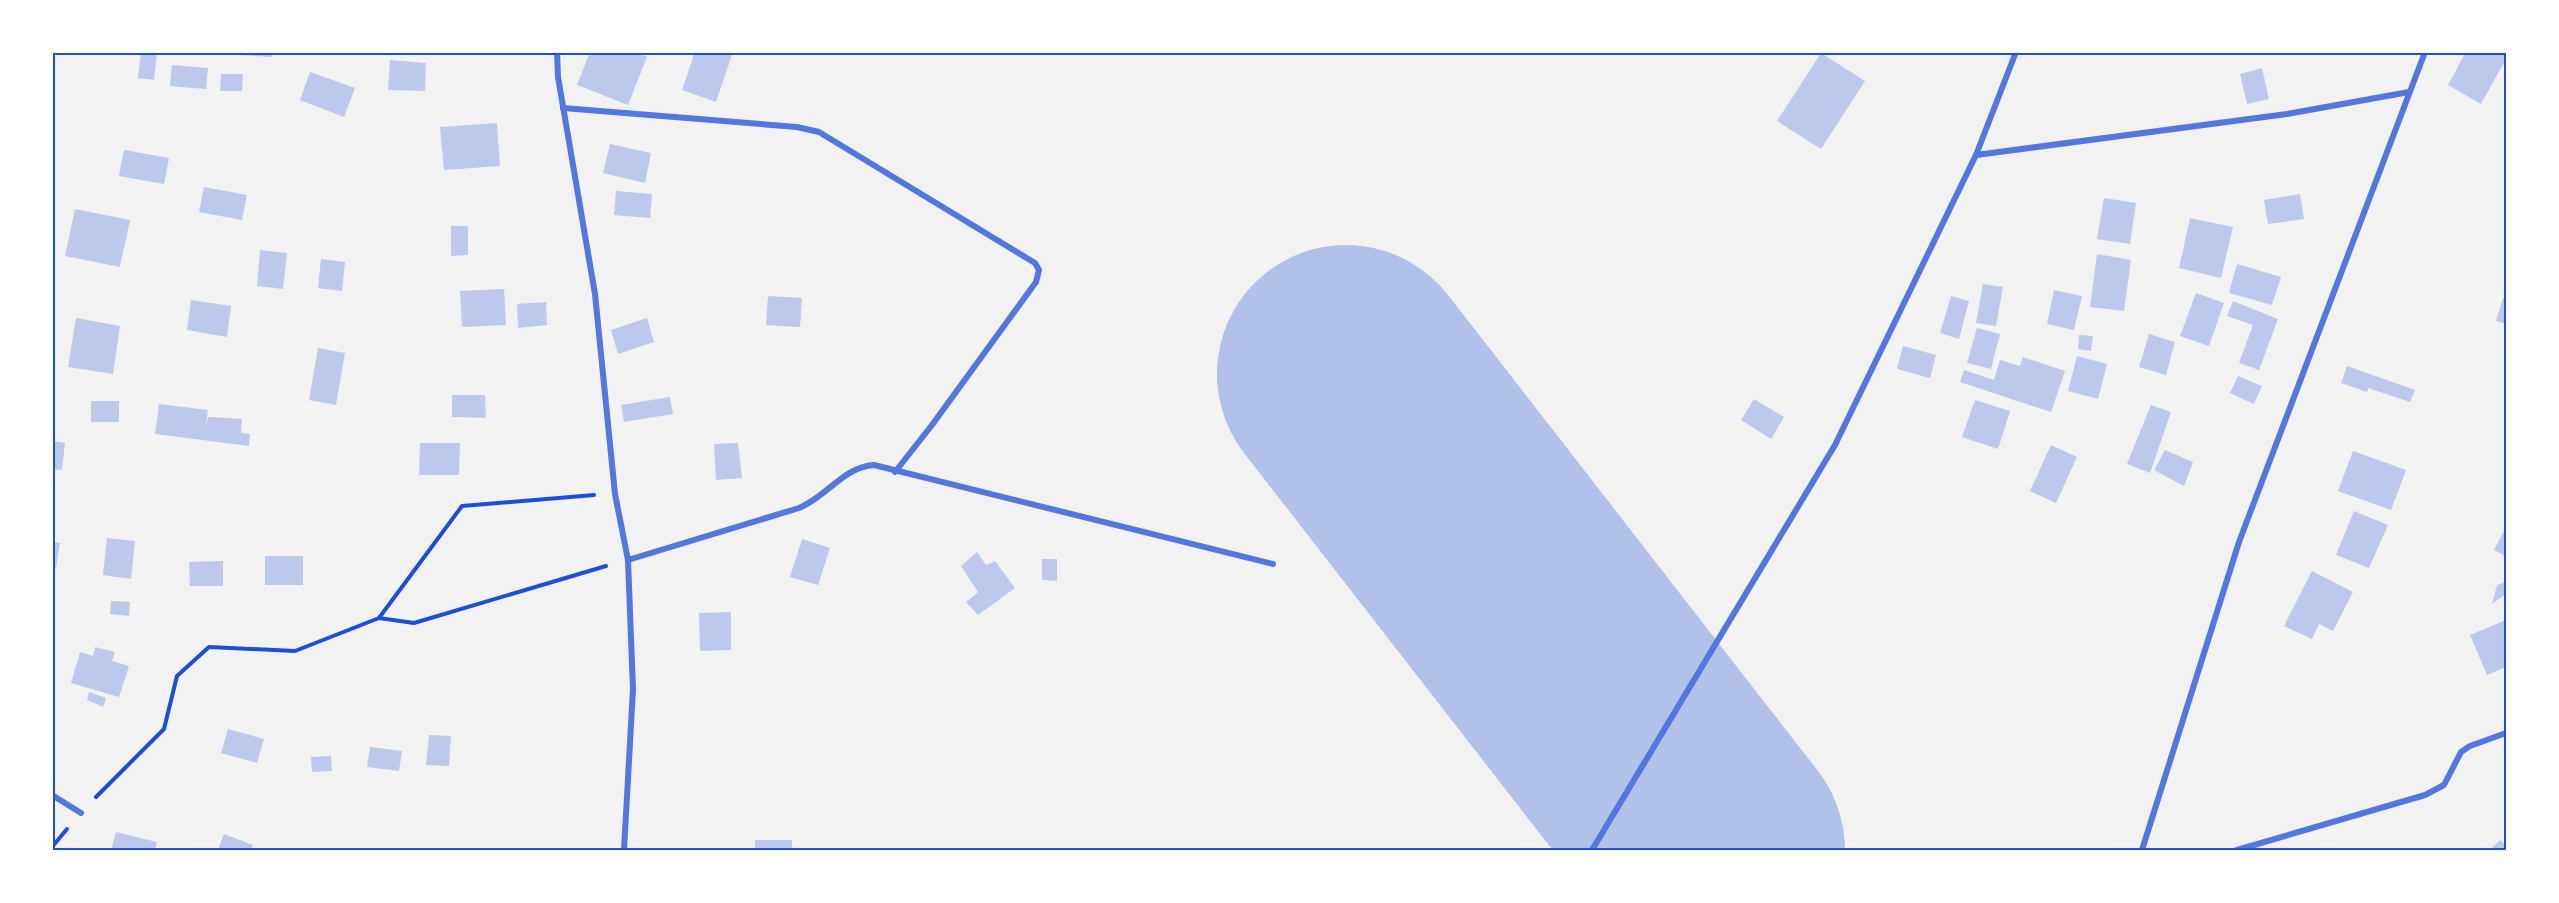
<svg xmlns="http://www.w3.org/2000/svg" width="2559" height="903" viewBox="0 0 2559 903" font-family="Overpass,sans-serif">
	<rect width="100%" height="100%" fill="#f2f2f2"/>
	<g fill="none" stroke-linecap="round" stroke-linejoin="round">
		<path stroke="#b2c1ea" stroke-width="258" d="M 1346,374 L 1716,850"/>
	</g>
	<g fill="#bdc9ec">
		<path d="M 141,52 L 157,52 L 154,80 L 138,78 Z"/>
		<path d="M 241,52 L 272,52 L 272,57 L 241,55 Z"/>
		<path d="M 590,52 L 636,52 L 647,57 L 628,105 L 577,85 Z"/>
		<path d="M 695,52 L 733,52 L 716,102 L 682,90 Z"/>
		<path d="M 2466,52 L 2502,52 L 2506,55 L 2506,59 L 2481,104 L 2448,85 Z"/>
		<path d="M 1821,53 L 1865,81 L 1821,149 L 1777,121 Z"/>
		<path d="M 390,60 L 426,63 L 425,91 L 388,90 Z"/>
		<path d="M 172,65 L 208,68 L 206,89 L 170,86 Z"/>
		<path d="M 2262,68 L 2269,99 L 2247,104 L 2240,74 Z"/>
		<path d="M 310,72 L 355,88 L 344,117 L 300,100 Z"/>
		<path d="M 221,74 L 243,74 L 242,91 L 220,91 Z"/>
		<path d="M 497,123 L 500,166 L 444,170 L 440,127 Z"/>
		<path d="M 610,144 L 651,153 L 645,183 L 603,173 Z"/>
		<path d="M 124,150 L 169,158 L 164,184 L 119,176 Z"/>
		<path d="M 204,187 L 247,195 L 242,220 L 199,212 Z"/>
		<path d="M 616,191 L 652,194 L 650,218 L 614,215 Z"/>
		<path d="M 2300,194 L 2304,219 L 2268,224 L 2264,200 Z"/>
		<path d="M 2104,198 L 2136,203 L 2130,244 L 2097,239 Z"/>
		<path d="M 75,209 L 130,220 L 120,267 L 65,256 Z"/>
		<path d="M 2190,218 L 2233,227 L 2221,278 L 2179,268 Z"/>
		<path d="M 451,226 L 468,226 L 468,255 L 451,256 Z"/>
		<path d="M 260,250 L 287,253 L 283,289 L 257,286 Z"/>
		<path d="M 2097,254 L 2131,260 L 2124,311 L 2090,307 Z"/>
		<path d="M 321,259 L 345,262 L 342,291 L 318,288 Z"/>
		<path d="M 2237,264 L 2281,277 L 2272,305 L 2229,293 Z"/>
		<path d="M 1983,284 L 2003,287 L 1996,326 L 1976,323 Z"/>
		<path d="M 504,289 L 506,325 L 462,327 L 460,291 Z"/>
		<path d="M 2054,290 L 2082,296 L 2074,330 L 2047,324 Z"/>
		<path d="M 2196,293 L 2224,303 L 2209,346 L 2180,336 Z"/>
		<path d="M 768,296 L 802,298 L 800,327 L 766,325 Z"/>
		<path d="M 1951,296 L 1969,301 L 1959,339 L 1940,333 Z"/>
		<path d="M 2503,298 L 2506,299 L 2506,324 L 2496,321 Z"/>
		<path d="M 191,300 L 231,306 L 227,337 L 187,330 Z"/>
		<path d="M 2233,301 L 2278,319 L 2259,370 L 2239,363 L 2253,325 L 2227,316 Z"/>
		<path d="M 546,302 L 547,325 L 518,328 L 517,304 Z"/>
		<path d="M 76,318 L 120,326 L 113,374 L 68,367 Z"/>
		<path d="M 647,318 L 654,342 L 618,354 L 611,330 Z"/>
		<path d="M 1977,328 L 2000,334 L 1991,369 L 1967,363 Z"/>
		<path d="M 2149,334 L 2175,342 L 2166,375 L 2139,367 Z"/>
		<path d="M 2079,335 L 2093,336 L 2091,351 L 2078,349 Z"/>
		<path d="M 1903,346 L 1936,355 L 1930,378 L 1897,369 Z"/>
		<path d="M 318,348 L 345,353 L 336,405 L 309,400 Z"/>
		<path d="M 2077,356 L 2107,364 L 2098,399 L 2068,391 Z"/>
		<path d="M 2023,357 L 2065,371 L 2051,412 L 1960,382 L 1964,370 L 1994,380 L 2000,360 L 2020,366 Z"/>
		<path d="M 2347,366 L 2415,390 L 2410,402 L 2368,388 L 2367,392 L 2341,383 Z"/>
		<path d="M 2238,376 L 2262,386 L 2254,404 L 2230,393 Z"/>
		<path d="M 452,395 L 485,395 L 486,418 L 452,417 Z"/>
		<path d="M 670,397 L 673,414 L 624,422 L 621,405 Z"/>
		<path d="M 1754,399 L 1784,417 L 1771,439 L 1741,420 Z"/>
		<path d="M 1975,400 L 2010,411 L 1998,449 L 1962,437 Z"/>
		<rect x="91" y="401" width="28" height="21"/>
		<path d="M 159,404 L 208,410 L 205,430 L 208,417 L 242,419 L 241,433 L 250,434 L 249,446 L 155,434 Z"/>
		<path d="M 2151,405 L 2171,412 L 2150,473 L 2127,464 Z"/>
		<path d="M 52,441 L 65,443 L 62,470 L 52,469 Z"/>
		<path d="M 420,443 L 460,443 L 459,475 L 419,475 Z"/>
		<path d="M 738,443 L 742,478 L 716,480 L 714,444 Z"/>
		<path d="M 2051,445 L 2077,457 L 2056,503 L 2030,491 Z"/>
		<path d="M 2165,450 L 2193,462 L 2184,486 L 2154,470 Z"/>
		<path d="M 2353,451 L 2406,470 L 2391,510 L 2338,491 Z"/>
		<path d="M 2354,511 L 2388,525 L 2369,568 L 2336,555 Z"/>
		<path d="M 2506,527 L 2506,557 L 2494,550 Z"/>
		<path d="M 107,538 L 135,541 L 131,579 L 103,575 Z"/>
		<path d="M 802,539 L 830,548 L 818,585 L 790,577 Z"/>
		<path d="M 52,542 L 60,543 L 56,568 L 52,568 Z"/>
		<path d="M 977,552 L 986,565 L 995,561 L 1015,588 L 978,615 L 966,602 L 978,592 L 961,566 Z"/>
		<rect x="265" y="556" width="38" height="29"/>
		<path d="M 1042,559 L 1057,559 L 1057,581 L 1042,580 Z"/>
		<path d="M 223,561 L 223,586 L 190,586 L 189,562 Z"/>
		<path d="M 2312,571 L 2353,592 L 2333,631 L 2319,624 L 2312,639 L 2284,626 Z"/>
		<path d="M 2506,582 L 2506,594 L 2492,604 L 2497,585 Z"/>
		<path d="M 111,601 L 130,602 L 129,616 L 110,614 Z"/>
		<path d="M 731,612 L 731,650 L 700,651 L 699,613 Z"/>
		<path d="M 2506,620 L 2506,667 L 2487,675 L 2470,635 Z"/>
		<path d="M 95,647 L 115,652 L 112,661 L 129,666 L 119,697 L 71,683 L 80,652 L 93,656 Z"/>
		<path d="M 89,692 L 106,698 L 103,707 L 87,700 Z"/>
		<path d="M 228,729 L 264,739 L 257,763 L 221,753 Z"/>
		<path d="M 429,735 L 451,736 L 449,766 L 426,765 Z"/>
		<path d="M 370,747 L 402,751 L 399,771 L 367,767 Z"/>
		<path d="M 331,756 L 332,771 L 312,772 L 311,757 Z"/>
		<path d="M 116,832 L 157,842 L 155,850 L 111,850 Z"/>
		<path d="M 224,834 L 253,845 L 251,850 L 218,850 Z"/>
		<rect x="755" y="840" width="37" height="10"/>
		<path d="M 2500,840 L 2506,845 L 2506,850 L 2490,850 Z"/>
	</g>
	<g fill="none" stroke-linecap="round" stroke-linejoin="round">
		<g stroke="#1d4ed8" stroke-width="4">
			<path d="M 379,618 L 414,623 L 606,566"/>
			<path d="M 96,797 L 164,729 L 177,676 L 209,647 L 295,651 L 379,618 L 462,506 L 594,495"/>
			<path d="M 52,847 L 67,829"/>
		</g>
		<g stroke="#5277de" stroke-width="6">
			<path d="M 557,52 L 558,77 L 595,294 L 615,494 L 628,560 L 633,689 L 624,850"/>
			<path d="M 563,108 L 797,127 L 819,132 L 1035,263 L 1039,270 L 1036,282 L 932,425 L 895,472"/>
			<path d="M 1976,155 L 2287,114 L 2409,92"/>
			<path d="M 628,560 L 799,508 C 828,496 843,467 874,465 L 1273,564"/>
			<path d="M 52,795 L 81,813"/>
			<path d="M 1592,850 L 1835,445 L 1976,155 L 2016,52"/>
			<path d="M 2142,850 L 2239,542 L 2425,52"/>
			<path d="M 2237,850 L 2425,795 L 2444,785 L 2461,752 L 2470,746 L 2506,733"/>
		</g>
	</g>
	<rect width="2559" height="903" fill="none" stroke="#ffffff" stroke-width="108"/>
	<rect x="54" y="54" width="2451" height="795" fill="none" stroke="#1d4ed8" stroke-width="2"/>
</svg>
